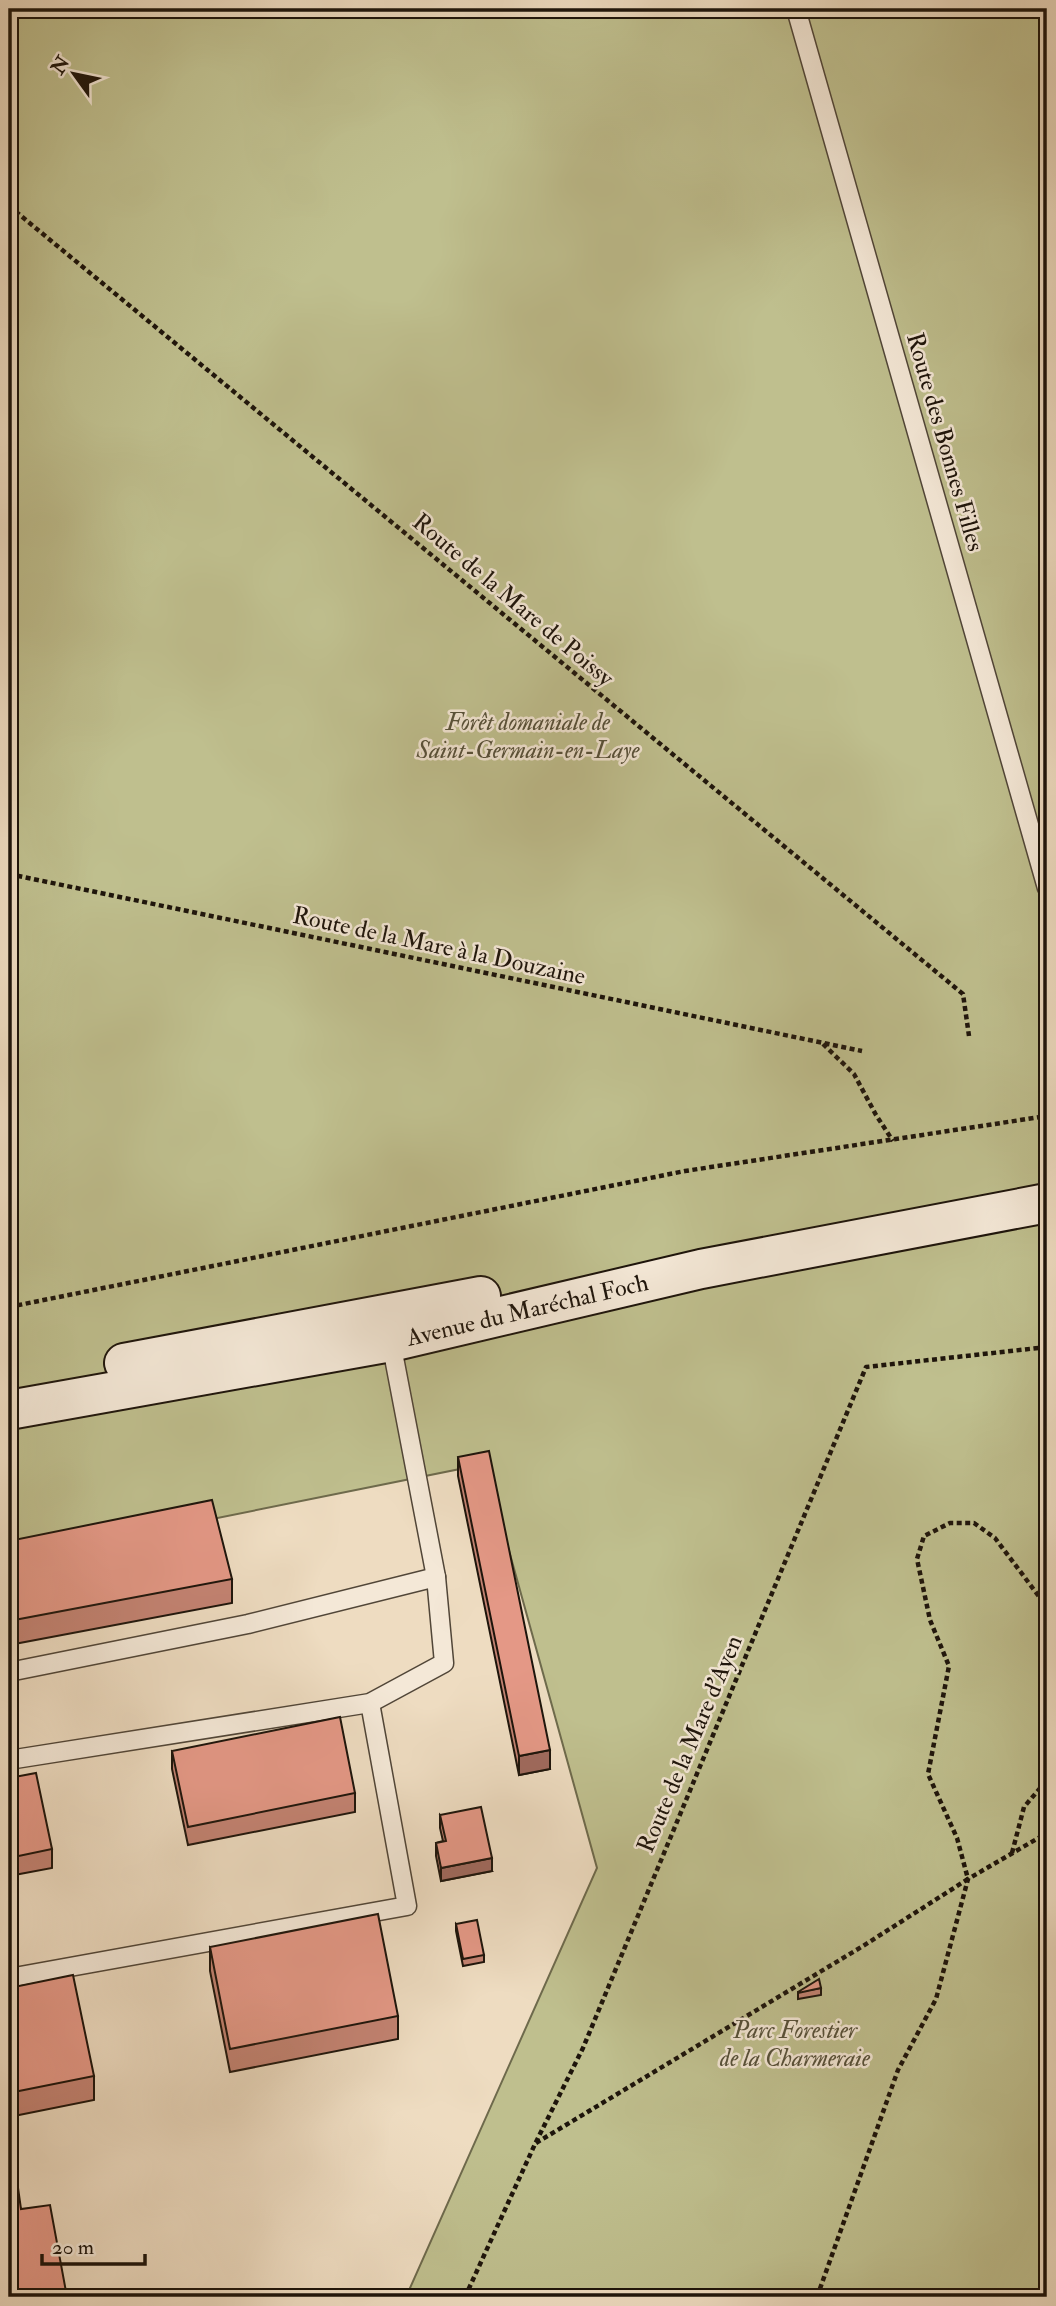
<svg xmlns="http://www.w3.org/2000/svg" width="1056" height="2306" viewBox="0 0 1056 2306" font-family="'IM FELL Double Pica',serif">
	<rect width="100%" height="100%" fill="#eedcc1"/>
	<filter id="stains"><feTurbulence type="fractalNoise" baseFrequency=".00286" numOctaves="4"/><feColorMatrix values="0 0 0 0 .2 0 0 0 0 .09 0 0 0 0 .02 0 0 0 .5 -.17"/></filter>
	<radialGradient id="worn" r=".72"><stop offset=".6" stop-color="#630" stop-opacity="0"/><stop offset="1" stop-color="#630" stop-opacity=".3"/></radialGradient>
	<path fill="#bfbf8e" stroke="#6e6a4c" stroke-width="2" d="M 9,9 L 1047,9 L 1047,2297 L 406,2297 L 597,1868 L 485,1464 L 9,1560 Z"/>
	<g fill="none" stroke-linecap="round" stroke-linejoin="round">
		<g stroke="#514638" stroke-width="21">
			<g id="lane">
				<path d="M 796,9 L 1047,888"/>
				<path d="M 9,1672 L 248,1624 L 436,1577"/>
				<path d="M 9,1760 L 370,1703 L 444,1663 L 436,1577 L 391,1342"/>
				<path d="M 9,1978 L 407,1906 L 370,1703"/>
			</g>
		</g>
		<g stroke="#1d140b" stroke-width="42">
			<g id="secondary">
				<path d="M 124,1363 L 481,1296"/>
				<path id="s1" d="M 9,1410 L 391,1342 L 701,1269 L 1047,1203"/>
			</g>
		</g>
		<g stroke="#1d140b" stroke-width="4.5" stroke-dasharray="5 3.5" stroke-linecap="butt">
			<path d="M 9,206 L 963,994 L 969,1036"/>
			<path d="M 9,874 L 862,1051"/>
			<path d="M 823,1044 L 854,1074 L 876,1115 L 893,1141"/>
			<path d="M 9,1307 L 685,1171 L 1047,1116"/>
			<path d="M 1012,1853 L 1024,1807 L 1047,1780"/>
			<path d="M 536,2143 L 863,1946 L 968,1879 L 957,1838 L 928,1774 L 949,1666 L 930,1620 L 917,1559 L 924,1536 L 950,1523 L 974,1523 L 995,1538 L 1047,1607"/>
			<path d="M 465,2297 L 535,2144 L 583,2048 L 866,1367 L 1047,1347"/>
			<path d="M 817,2297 L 898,2070 L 936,1999 L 968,1879 L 1047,1833"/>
		</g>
		<use href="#lane" stroke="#f4e8d7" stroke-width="18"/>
		<use href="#secondary" stroke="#f4e8d7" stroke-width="38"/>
	</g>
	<g fill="#c48373" stroke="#1d140b" stroke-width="2">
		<path d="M 458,1457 L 550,1769 L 519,1775 L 458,1476 Z"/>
		<path d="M 9,1541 L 232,1579 L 232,1603 L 9,1645 Z"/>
		<path d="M 172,1751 L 355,1793 L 355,1812 L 188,1845 L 172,1769 Z"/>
		<path d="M 9,1778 L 52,1849 L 52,1868 L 9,1876 Z"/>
		<path d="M 440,1815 L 492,1871 L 441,1881 L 436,1856 L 436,1843 L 443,1841 L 440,1828 Z"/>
		<path d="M 456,1924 L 484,1955 L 484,1962 L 463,1966 L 456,1931 Z"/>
		<path d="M 210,1947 L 398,2016 L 398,2039 L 230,2072 L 210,1971 Z"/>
		<path d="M 9,1988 L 94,2076 L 94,2100 L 9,2117 Z"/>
		<path d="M 821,1988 L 821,1995 L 798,1999 L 798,1992 Z"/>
	</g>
	<g fill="#a06a5e" stroke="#1d140b" stroke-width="2">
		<path d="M 550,1750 L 550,1769 L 519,1775 L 519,1756 Z"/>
		<path d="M 492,1858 L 492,1871 L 441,1881 L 441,1868 Z"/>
	</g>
	<g fill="#e49886" stroke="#1d140b" stroke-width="2">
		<path d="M 489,1451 L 550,1750 L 519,1756 L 458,1457 Z"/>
		<path d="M 212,1500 L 232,1579 L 9,1621 L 9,1541 Z"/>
		<path d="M 340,1717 L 355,1793 L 188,1827 L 172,1751 Z"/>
		<path d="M 36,1773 L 52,1849 L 9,1858 L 9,1778 Z"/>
		<path d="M 481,1807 L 492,1858 L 441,1868 L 436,1843 L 446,1841 L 440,1815 Z"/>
		<path d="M 378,1914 L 398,2016 L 230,2049 L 210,1947 Z"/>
		<path d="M 477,1920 L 484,1955 L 463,1959 L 456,1924 Z"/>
		<path d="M 73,1975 L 94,2076 L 9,2093 L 9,1988 Z"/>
		<path d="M 819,1979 L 821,1988 L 798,1993 L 798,1992 Z"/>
		<path d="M 12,2146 L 21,2209 L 50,2205 L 67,2297 L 9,2297 L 9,2147 Z"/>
	</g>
	<g text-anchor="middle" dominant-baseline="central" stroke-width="5" stroke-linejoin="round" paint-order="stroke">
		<g font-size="24" fill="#1d140b" stroke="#f4e8d7">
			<text transform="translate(945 442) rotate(74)">Route des Bonnes Filles</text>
			<text transform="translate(513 600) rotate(40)">Route de la Mare de Poissy</text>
			<text transform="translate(439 946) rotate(12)">Route de la Mare à la Douzaine</text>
			<text stroke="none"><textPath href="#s1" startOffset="528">Avenue du Maréchal Foch</textPath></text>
			<text transform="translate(690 1744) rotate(-67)">Route de la Mare d'Ayen</text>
		</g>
		<g font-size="24" font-style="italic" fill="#565039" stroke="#f4e8d7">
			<text x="528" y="722">Forêt domaniale de<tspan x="528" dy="28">Saint-Germain-en-Laye</tspan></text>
			<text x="795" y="2030">Parc Forestier<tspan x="795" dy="28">de la Charmeraie</tspan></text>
		</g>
	</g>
	<rect width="1056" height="2306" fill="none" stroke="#eedcc1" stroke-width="35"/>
	<rect x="10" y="10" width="1035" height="2285" fill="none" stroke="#1d140b" stroke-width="3.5"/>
	<rect x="18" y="18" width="1021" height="2271" fill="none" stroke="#1d140b" stroke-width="2"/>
	<g transform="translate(74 74) rotate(303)" stroke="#f4e8d7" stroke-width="5" paint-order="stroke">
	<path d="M0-5L12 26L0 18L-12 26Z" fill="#1d140b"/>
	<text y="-10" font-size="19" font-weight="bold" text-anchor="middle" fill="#1d140b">N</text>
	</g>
	<path d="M42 2254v10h103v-10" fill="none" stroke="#1d140b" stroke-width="3.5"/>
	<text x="52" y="2254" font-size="21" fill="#1d140b" stroke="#f4e8d7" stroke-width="5" paint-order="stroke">20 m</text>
	<rect width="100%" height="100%" filter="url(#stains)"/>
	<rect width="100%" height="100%" fill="url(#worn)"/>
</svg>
